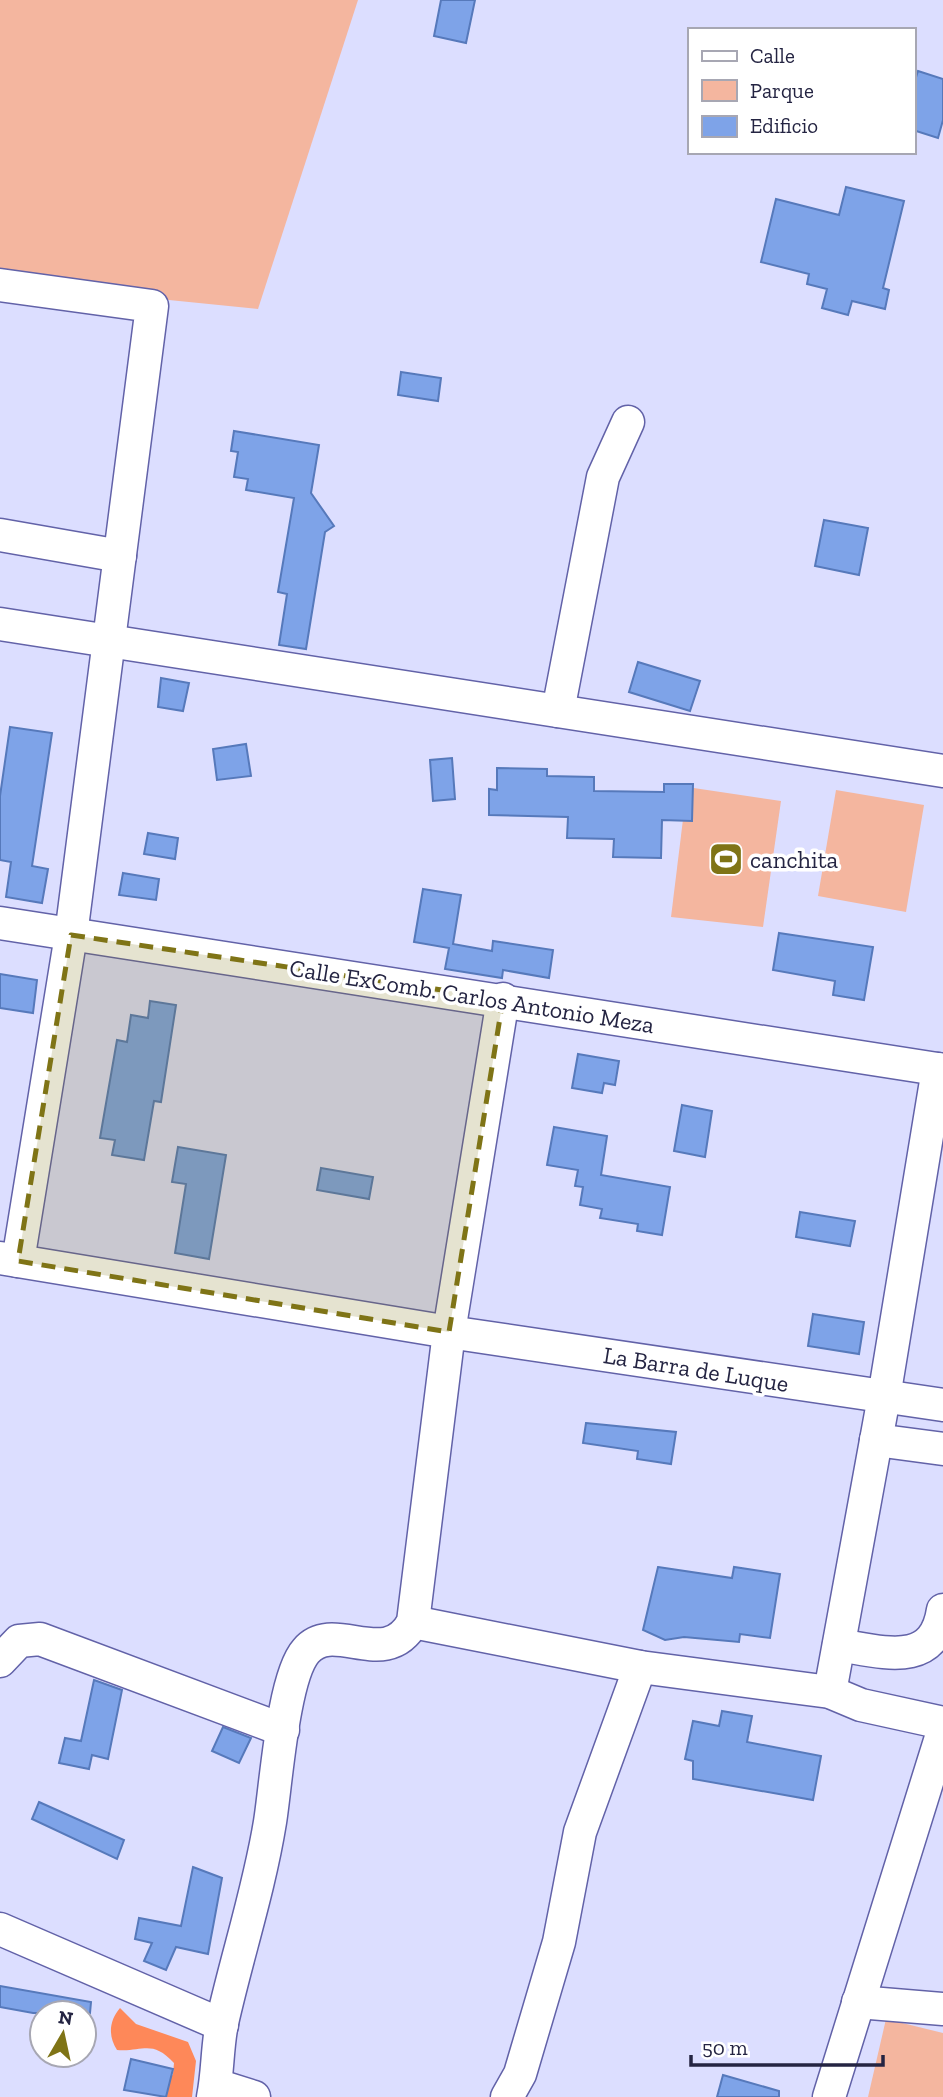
<svg xmlns="http://www.w3.org/2000/svg" width="943" height="2097" viewBox="0 0 943 2097" font-family="'Zilla Slab',serif">
	<rect width="100%" height="100%" fill="#dcdeff"/>
	<g fill="#f4b69f">
		<path d="M 0,0 L 358,0 L 258,309 L 0,283 Z"/>
		<path d="M 687,787 L 781,801 L 763,927 L 671,917 Z"/>
		<path d="M 836,790 L 924,805 L 906,912 L 818,896 Z"/>
		<path d="M 886,2019 L 943,2033 L 943,2097 L 868,2097 Z"/>
	</g>
	<path fill="#fe8859" d="M 120,2008 L 136,2024 L 188,2042 L 196,2061 L 192,2097 L 160,2097 L 173,2074 L 174,2063 C 152,2039 143,2052 117,2050 C 108,2036 109,2021 120,2008 Z"/>
	<g fill="#7ea3e8" stroke="#5679bb" stroke-width="2">
		<path d="M 441,0 L 475,0 L 466,43 L 434,36 Z"/>
		<path d="M 918,71 L 943,79 L 943,120 L 938,138 L 913,130 L 913,87 Z"/>
		<path d="M 846,187 L 904,201 L 883,288 L 889,290 L 885,309 L 852,301 L 848,315 L 822,308 L 827,289 L 807,284 L 809,274 L 761,262 L 776,199 L 839,215 Z"/>
		<path d="M 401,372 L 441,378 L 438,401 L 398,395 Z"/>
		<path d="M 234,431 L 319,445 L 311,493 L 334,526 L 325,532 L 306,649 L 279,645 L 287,594 L 278,592 L 294,498 L 246,490 L 248,479 L 234,477 L 238,452 L 231,451 Z"/>
		<path d="M 824,520 L 868,528 L 859,575 L 815,566 Z"/>
		<path d="M 638,662 L 700,681 L 690,711 L 629,692 Z"/>
		<path d="M 161,678 L 189,683 L 183,711 L 158,707 Z"/>
		<path d="M 10,727 L 52,733 L 32,866 L 48,869 L 42,903 L 6,897 L 11,862 L 0,860 L 0,796 Z"/>
		<path d="M 246,744 L 251,776 L 217,780 L 213,749 Z"/>
		<path d="M 452,758 L 455,799 L 433,801 L 430,760 Z"/>
		<path d="M 497,768 L 547,769 L 547,776 L 594,777 L 594,791 L 664,792 L 664,784 L 693,784 L 692,821 L 662,820 L 661,858 L 613,857 L 614,839 L 567,838 L 568,817 L 489,815 L 489,789 L 497,790 Z"/>
		<path d="M 148,833 L 178,838 L 175,859 L 144,854 Z"/>
		<path d="M 123,873 L 159,879 L 156,900 L 119,895 Z"/>
		<path d="M 423,889 L 461,895 L 453,944 L 492,951 L 493,941 L 553,950 L 549,978 L 503,970 L 502,978 L 445,969 L 449,948 L 414,942 Z"/>
		<path d="M 779,933 L 873,947 L 864,1000 L 833,995 L 835,981 L 773,970 Z"/>
		<path d="M 0,974 L 37,980 L 33,1013 L 0,1008 Z"/>
		<path d="M 150,1001 L 176,1005 L 161,1102 L 154,1101 L 144,1160 L 112,1155 L 115,1140 L 100,1138 L 117,1040 L 127,1042 L 131,1015 L 148,1018 Z"/>
		<path d="M 578,1054 L 619,1061 L 615,1085 L 604,1083 L 602,1093 L 572,1088 Z"/>
		<path d="M 682,1105 L 712,1111 L 705,1157 L 674,1151 Z"/>
		<path d="M 554,1127 L 607,1136 L 601,1175 L 670,1187 L 662,1235 L 637,1231 L 638,1224 L 600,1218 L 602,1209 L 580,1205 L 583,1187 L 575,1186 L 578,1170 L 547,1165 Z"/>
		<path d="M 178,1147 L 226,1155 L 209,1259 L 175,1253 L 186,1184 L 172,1182 Z"/>
		<path d="M 321,1168 L 373,1177 L 369,1199 L 317,1190 Z"/>
		<path d="M 800,1212 L 855,1221 L 850,1246 L 796,1237 Z"/>
		<path d="M 813,1314 L 864,1322 L 859,1354 L 808,1346 Z"/>
		<path d="M 586,1423 L 676,1432 L 671,1464 L 637,1459 L 638,1451 L 583,1443 Z"/>
		<path d="M 658,1567 L 732,1578 L 734,1567 L 780,1574 L 770,1638 L 740,1634 L 739,1642 L 684,1637 L 665,1640 L 643,1630 Z"/>
		<path d="M 94,1680 L 122,1690 L 108,1759 L 92,1755 L 89,1769 L 59,1763 L 65,1738 L 81,1741 Z"/>
		<path d="M 722,1711 L 752,1716 L 747,1742 L 821,1756 L 813,1800 L 693,1779 L 693,1761 L 685,1759 L 693,1721 L 719,1726 Z"/>
		<path d="M 223,1727 L 251,1738 L 239,1763 L 212,1751 Z"/>
		<path d="M 39,1802 L 124,1840 L 117,1859 L 32,1819 Z"/>
		<path d="M 193,1867 L 222,1878 L 208,1954 L 176,1947 L 166,1970 L 144,1961 L 152,1943 L 135,1939 L 139,1918 L 181,1926 Z"/>
		<path d="M 0,1986 L 91,2002 L 90,2013 L 33,2013 L 0,2007 Z"/>
		<path d="M 131,2059 L 173,2069 L 166,2097 L 124,2090 Z"/>
		<path d="M 723,2075 L 779,2091 L 779,2097 L 717,2097 Z"/>
	</g>
	<g fill="none" stroke-linecap="round" stroke-linejoin="round">
		<g stroke="#6262a8" stroke-width="35">
			<g id="minor">
				<path d="M 0,285 L 152,306 L 71,935 L 18,1261"/>
				<path d="M 0,535 L 120,556"/>
				<path d="M 0,624 L 943,771"/>
				<path d="M 558,711 L 603,477 L 628,422"/>
				<path d="M 0,923 L 943,1070"/>
				<path d="M 0,1258 L 449,1332 L 943,1405"/>
				<path d="M 876,1440 L 943,1449"/>
				<path d="M 413,1622 L 640,1667 L 830,1692 L 861,1705 L 943,1723"/>
				<path d="M 839,1645 C 883,1652 934,1669 943,1610"/>
				<path d="M 0,1661 L 19,1641 L 40,1639 L 283,1730"/>
				<path d="M 830,1692 L 884,1397 L 938,1069"/>
				<path d="M 0,1929 L 222,2025"/>
				<path d="M 858,2002 L 943,2009"/>
				<path d="M 216,2085 L 254,2097"/>
				<path d="M 213,2097 C 218,2073 217,2047 222,2023 C 237,1956 259,1890 270,1822 C 276,1785 283,1677 306,1651 C 334,1618 386,1672 413,1622 L 449,1332 L 503,999"/>
				<path d="M 507,2097 L 520,2074 L 559,1942 L 580,1832 L 640,1667"/>
				<path d="M 829,2097 L 943,1731"/>
			</g>
		</g>
		<use href="#minor" stroke="#fff" stroke-width="32"/>
	</g>
	<path fill="#7f7416" fill-opacity="0.2" stroke="#7f7416" stroke-width="5" stroke-dasharray="14 9" stroke-linejoin="round" d="M 71,935 L 503,999 L 449,1332 L 18,1261 Z"/>
	<defs>
		<g id="stadium-square" transform="scale(1.75)"><rect x="-9" y="-9" width="18" height="18" rx="4" fill="#7f7416" stroke="#fff"/><path d="M0-5a6.5 5 0 1 0 0 10a6.5 5 0 1 0 0-10ZM-3.5-1.8h7v3.6h-7Z" fill="#fff"/></g>
	</defs>
	<g fill-rule="evenodd">
		<use href="#stadium-square" x="726" y="859"/>
	</g>
	<g text-anchor="middle" dominant-baseline="central" stroke-width="7" stroke-linejoin="round" paint-order="stroke">
		<g font-size="24" fill="#242442" stroke="#fff" text-anchor="start">
			<text x="750" y="859">canchita</text>
		</g>
		<g font-size="24" fill="#242442" stroke="#fff">
			<text transform="translate(472 996) rotate(9)">Calle ExComb. Carlos Antonio Meza</text>
			<text transform="translate(696 1369) rotate(9)">La Barra de Luque</text>
		</g>
	</g>
	<rect x="688" y="28" width="228" height="126" fill="#ffffff" stroke="#a7a7b3" stroke-width="2"/>
	<rect x="702" y="51" width="35" height="10" fill="#ffffff" stroke="#a7a7b3" stroke-width="2"/>
	<text x="750" y="63" font-size="21" fill="#242442">Calle</text>
	<rect x="702" y="80" width="35" height="21" fill="#f4b69f" stroke="#a7a7b3" stroke-width="2"/>
	<text x="750" y="98" font-size="21" fill="#242442">Parque</text>
	<rect x="702" y="116" width="35" height="21" fill="#7ea3e8" stroke="#a7a7b3" stroke-width="2"/>
	<text x="750" y="133" font-size="21" fill="#242442">Edificio</text>
	<g transform="translate(63 2034) rotate(9)"><circle r="33" fill="#ffffff" stroke="#a7a7b3" stroke-width="2"/>
	<path d="M0-5L12 26L0 18L-12 26Z" fill="#7f7416"/>
	<text y="-10" font-size="19" font-weight="bold" text-anchor="middle" fill="#242442">N</text>
	</g>
	<path d="M691 2055v10h192v-10" fill="none" stroke="#242442" stroke-width="3.5"/>
	<text x="702" y="2055" font-size="21" fill="#242442" stroke="#ffffff" stroke-width="5" paint-order="stroke">50 m</text>
</svg>
